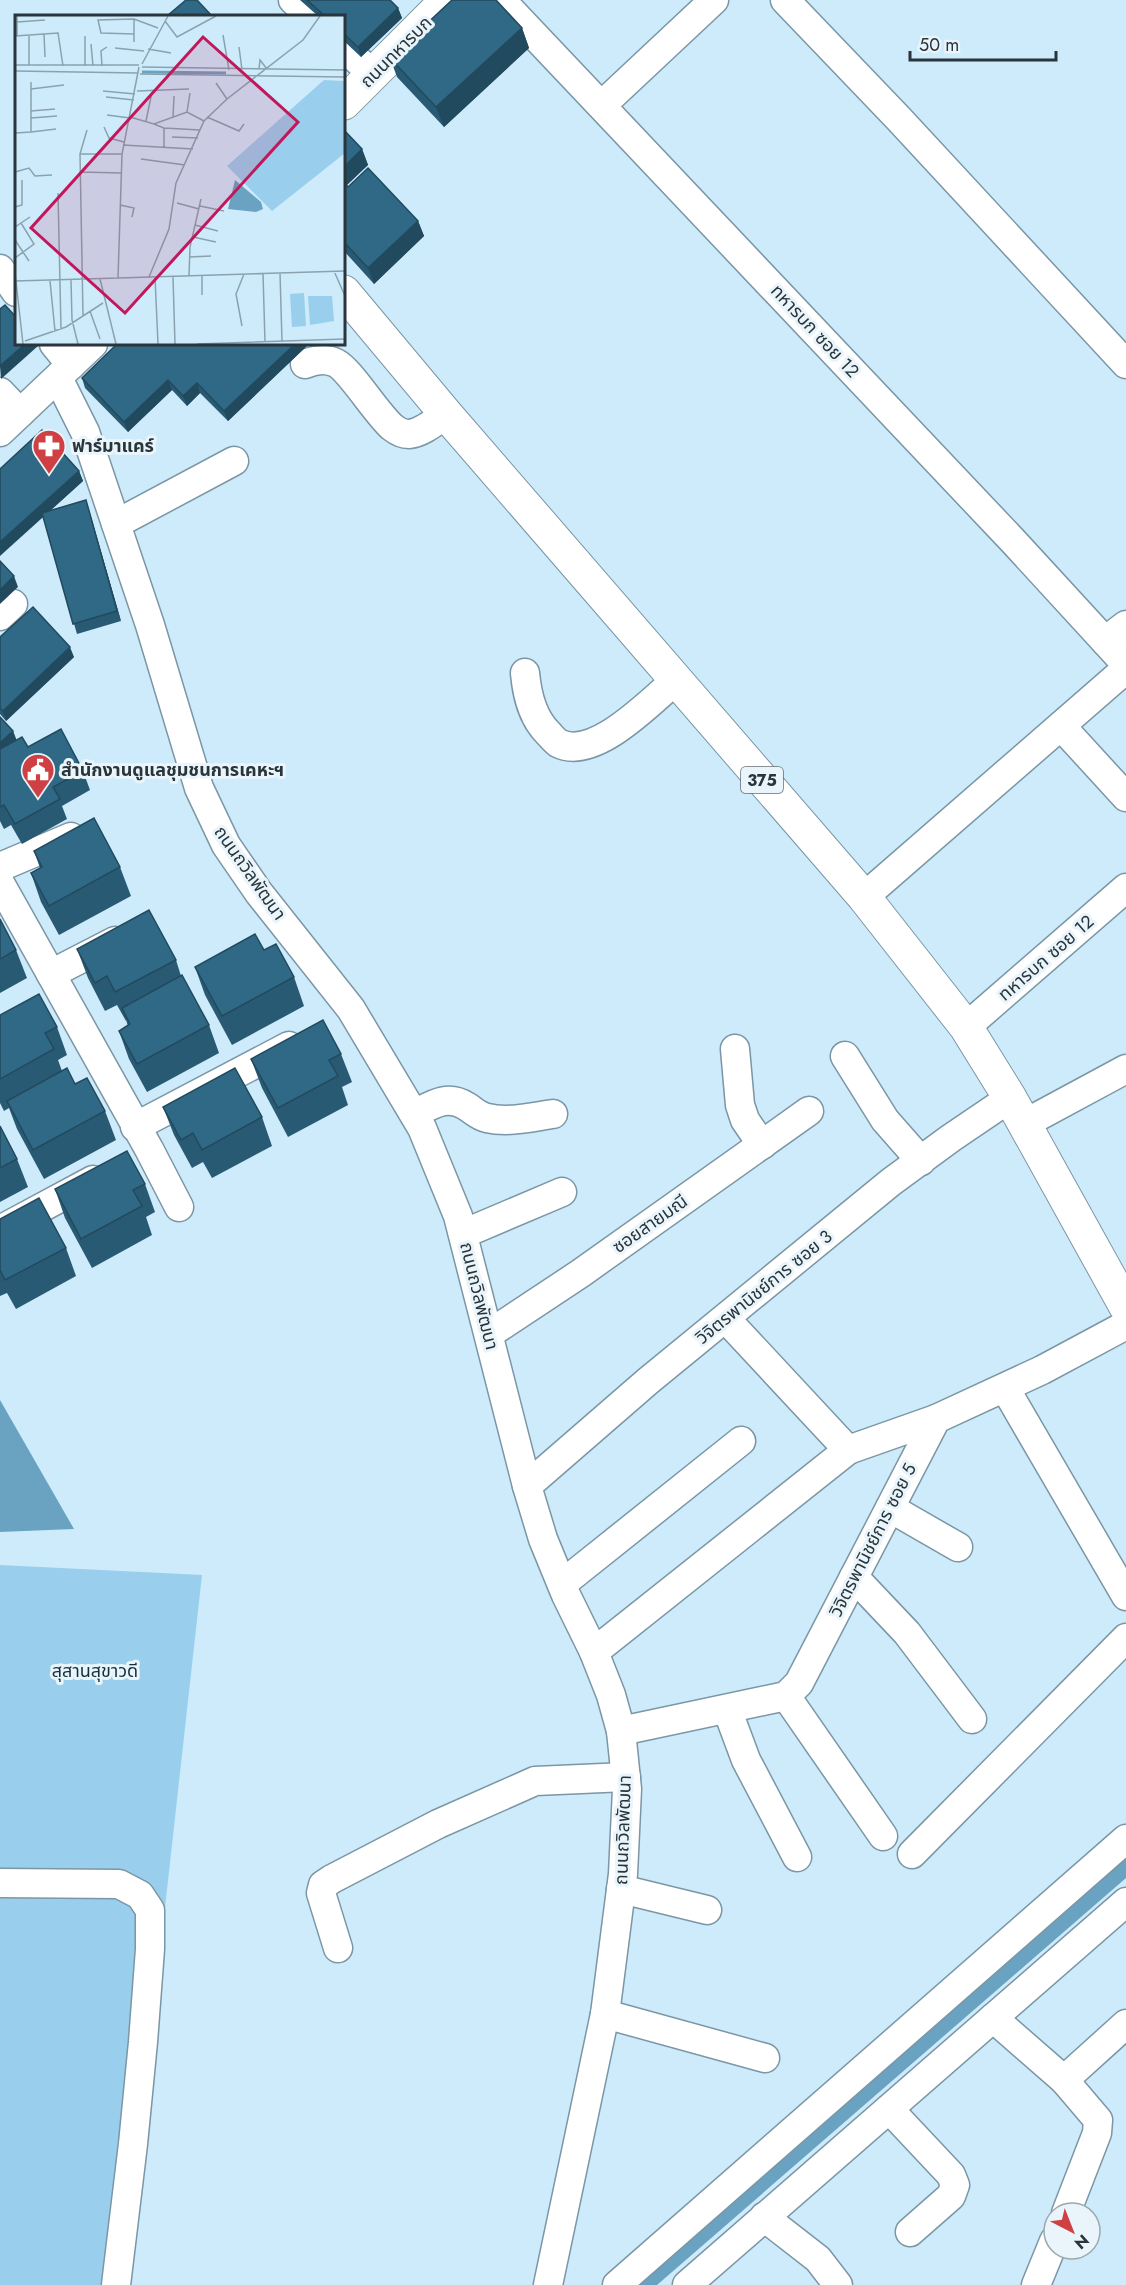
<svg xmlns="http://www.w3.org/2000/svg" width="1126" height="2285" viewBox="0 0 1126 2285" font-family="Jost,'Noto Sans Thai',sans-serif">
	<rect width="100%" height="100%" fill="#cdebfb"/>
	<path fill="#99cfec" d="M 0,1565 L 202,1575 L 123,2285 L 0,2285 Z"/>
	<path fill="#6aa3c1" d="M 0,1400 L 74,1529 L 0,1532 Z"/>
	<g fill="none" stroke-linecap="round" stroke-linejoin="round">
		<path stroke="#6aa3c1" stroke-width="21" d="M 641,2285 L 1126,1864"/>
		<g stroke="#7b96a5" stroke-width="31">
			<g id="minor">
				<path d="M 293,0 L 311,16"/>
				<path d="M 501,0 L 1014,542 L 1126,664"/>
				<path d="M 785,0 L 899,119 L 1126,364"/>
				<path d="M 344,47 L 373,75"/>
				<path d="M 602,105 L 714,0"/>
				<path d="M 0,269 L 16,292"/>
				<path d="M 54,344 L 71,365"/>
				<path d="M 305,364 C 314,360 326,358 336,363 C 350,370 376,413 392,427 C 397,431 402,434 409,434 C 422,433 436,421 446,414"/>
				<path d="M 58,378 L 85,432 L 150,625 L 199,788 L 226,845 L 259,893 L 351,1009 L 422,1128 L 458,1216 L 527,1486 L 543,1539 L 566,1595 L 594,1652 L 611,1695 L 621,1731 L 627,1789 L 623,1874 L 605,2014 L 548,2285"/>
				<path d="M 0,392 L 20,413"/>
				<path d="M 0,432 L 93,344"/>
				<path d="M 116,524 L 234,461"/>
				<path d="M 0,616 L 13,604"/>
				<path d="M 1105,641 L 1126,625"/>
				<path d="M 525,673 C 527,695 532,717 548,733 C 551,736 555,741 558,743 C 594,762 651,701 676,680"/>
				<path d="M 1061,726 L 1126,797"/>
				<path d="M 0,867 L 71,837"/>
				<path d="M 0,883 L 149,1149 L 179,1207"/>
				<path d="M 864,897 L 1126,669"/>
				<path d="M 51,974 L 115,941"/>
				<path d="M 966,1027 L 1126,888"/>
				<path d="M 735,1049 L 740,1105 L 745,1120 L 762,1145"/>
				<path d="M 845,1056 L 885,1120 L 921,1161"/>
				<path d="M 414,1114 C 432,1105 447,1094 466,1106 C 473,1110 478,1116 487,1118 C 508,1123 532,1117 553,1114"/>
				<path d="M 1024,1124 L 1126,1069"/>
				<path d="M 135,1127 L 289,1046"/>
				<path d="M 0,1230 L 93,1180"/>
				<path d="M 463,1234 L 562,1192"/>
				<path d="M 726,1319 L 848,1450 L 936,1419"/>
				<path d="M 489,1334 L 581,1273 L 809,1111"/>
				<path d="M 1005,1388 L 1126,1596"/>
				<path d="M 527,1486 L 648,1381 L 891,1182 L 951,1138 L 1010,1098"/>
				<path d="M 890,1508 L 958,1547"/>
				<path d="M 854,1577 L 907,1633 L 972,1719"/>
				<path d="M 562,1584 L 741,1441"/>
				<path d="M 594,1652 L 848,1450"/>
				<path d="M 786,1696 L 883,1836"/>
				<path d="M 727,1709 L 746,1760 L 797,1857"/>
				<path d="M 621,1731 L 786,1696 L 799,1683 L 936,1419 L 1042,1370 L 1126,1325"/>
				<path d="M 912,1854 L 1126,1638"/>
				<path d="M 0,1883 L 119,1884 L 140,1895 L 150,1910 L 150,1949 L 143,2042 L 133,2144 L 116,2285"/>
				<path d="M 621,1889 L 707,1910"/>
				<path d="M 338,1948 L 321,1893 L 323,1885 L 332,1879 L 438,1824 L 535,1781 L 626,1777"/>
				<path d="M 605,2014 L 765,2058"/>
				<path d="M 993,2018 L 1064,2080 L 1098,2120 L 1097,2133 L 1066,2213"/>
				<path d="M 1064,2080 L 1126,2024"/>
				<path d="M 889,2109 L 951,2175 L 955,2185 L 951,2196 L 910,2232"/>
				<path d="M 764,2217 L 818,2259 L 838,2285"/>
				<path d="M 617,2285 L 1126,1839"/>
				<path d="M 687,2285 L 1126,1902"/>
				<path d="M 1036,2285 L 1054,2241"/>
			</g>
		</g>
		<g stroke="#7b96a5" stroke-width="35">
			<g id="major">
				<path d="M 344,103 L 447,0"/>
				<path d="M 344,292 L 446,414 L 864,897 L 966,1027 L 1010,1098 L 1126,1307"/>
			</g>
		</g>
		<use href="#minor" stroke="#fff" stroke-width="28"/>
		<use href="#major" stroke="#fff" stroke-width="33"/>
	</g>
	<g fill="#295a73">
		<path d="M 300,0 L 390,0 L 398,8 L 402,18 L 361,57 L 344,41 L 344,16 L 318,16 Z"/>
		<path d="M 522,28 L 529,48 L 444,127 L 397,77 L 390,58 Z"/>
		<path d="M 344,130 L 362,149 L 368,165 L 346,185 L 348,187 L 418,221 L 424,236 L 374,284 L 344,251 Z"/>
		<path d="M 117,344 L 309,344 L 228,421 L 200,393 L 187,406 L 172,390 L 128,432 L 85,388 L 82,378 Z"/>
		<path d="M 79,471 L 83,481 L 51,510 L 89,510 L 121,621 L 77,634 L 43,517 Z"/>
		<path d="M 0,637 L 74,657 L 6,721 L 0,714 Z"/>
		<path d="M 0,717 L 13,731 L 16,740 L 28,747 L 83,771 L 90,790 L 62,806 L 67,819 L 22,844 L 11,825 L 4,829 L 0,821 Z"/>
		<path d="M 34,851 L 120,867 L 131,896 L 59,935 L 41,902 L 31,873 L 40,868 Z"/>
		<path d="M 0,919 L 16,950 L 27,978 L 0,993 Z"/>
		<path d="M 77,949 L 176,960 L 181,976 L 209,1025 L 219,1053 L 147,1092 L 129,1059 L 119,1031 L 128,1026 L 126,1020 L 126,1021 L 117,1005 L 105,1011 L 88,978 Z"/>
		<path d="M 264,950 L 294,977 L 304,1006 L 232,1045 L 205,995 L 195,967 Z"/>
		<path d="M 0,1015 L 57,1027 L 67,1055 L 58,1060 L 62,1071 L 105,1111 L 116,1140 L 44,1179 L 17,1129 L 9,1108 L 4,1111 L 0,1103 Z"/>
		<path d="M 341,1054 L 352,1082 L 342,1087 L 348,1105 L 288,1137 L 262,1088 L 251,1059 Z"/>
		<path d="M 163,1107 L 262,1117 L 272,1146 L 212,1178 L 203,1162 L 192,1168 L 174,1135 Z"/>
		<path d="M 0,1126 L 17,1159 L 28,1187 L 0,1202 Z"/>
		<path d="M 145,1184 L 155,1212 L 146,1217 L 152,1235 L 92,1268 L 65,1218 L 55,1189 Z"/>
		<path d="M 0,1219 L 66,1248 L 76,1276 L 16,1309 L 7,1293 L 0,1296 Z"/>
	</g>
	<g fill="#224a5e">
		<path d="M 398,8 L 402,18 L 361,57 L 358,47 Z"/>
		<path d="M 522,28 L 529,48 L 444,127 L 436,107 Z"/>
		<path d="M 362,149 L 368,165 L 344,188 L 344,167 Z"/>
		<path d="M 418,221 L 424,236 L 374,284 L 368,268 Z"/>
		<path d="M 25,344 L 37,344 L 38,346 L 1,379 L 0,366 Z"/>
		<path d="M 295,344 L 309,344 L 228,421 L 224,411 Z"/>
		<path d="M 168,380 L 172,390 L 128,432 L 124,422 Z"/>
		<path d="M 197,383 L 200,393 L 187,406 L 183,396 Z"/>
		<path d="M 79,471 L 83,481 L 0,556 L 0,542 Z"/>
		<path d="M 86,500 L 89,510 L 121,621 L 117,611 Z"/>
		<path d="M 14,576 L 18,587 L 0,604 L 0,590 Z"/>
		<path d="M 70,647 L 74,657 L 6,721 L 3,711 Z"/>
		<path d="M 13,731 L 17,741 L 0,756 L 0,743 Z"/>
	</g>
	<g fill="#306986" stroke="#224a5e" stroke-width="1.5">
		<path d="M 186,0 L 197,0 L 212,16 L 167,16 Z"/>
		<path d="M 307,0 L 390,0 L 398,8 L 358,47 L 344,34 L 344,16 L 325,16 Z"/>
		<path d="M 452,0 L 496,0 L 522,28 L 436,107 L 390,58 Z"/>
		<path d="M 344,130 L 362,149 L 344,167 Z"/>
		<path d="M 368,168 L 418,221 L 368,268 L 344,242 L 344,182 L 348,187 Z"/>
		<path d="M 5,305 L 16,317 L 16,344 L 25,344 L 0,366 L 0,309 Z"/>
		<path d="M 117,344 L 295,344 L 224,411 L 197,383 L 183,396 L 168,380 L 124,422 L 82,378 Z"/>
		<path d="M 42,430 L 79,471 L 0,542 L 0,469 Z"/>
		<path d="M 86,500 L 117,611 L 73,624 L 42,513 Z"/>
		<path d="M 0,561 L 14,576 L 0,590 Z"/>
		<path d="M 33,607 L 70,647 L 3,711 L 0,708 L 0,637 Z"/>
		<path d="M 0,717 L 13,731 L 0,743 Z"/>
		<path d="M 61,729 L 83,771 L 53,787 L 60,799 L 15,824 L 4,805 L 0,807 L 0,749 L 22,737 L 28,747 Z"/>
		<path d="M 94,818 L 120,867 L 49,906 L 31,873 L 42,867 L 34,851 Z"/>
		<path d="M 149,910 L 176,960 L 115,992 L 107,976 L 95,983 L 77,949 Z"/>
		<path d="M 0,919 L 16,950 L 0,959 Z"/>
		<path d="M 255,934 L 264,950 L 276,944 L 294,977 L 222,1016 L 195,967 Z"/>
		<path d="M 182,975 L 209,1025 L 137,1064 L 119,1031 L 130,1024 L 122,1008 Z"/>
		<path d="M 39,994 L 57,1027 L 45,1033 L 54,1049 L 0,1079 L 0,1015 Z"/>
		<path d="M 323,1020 L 341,1054 L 329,1060 L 338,1076 L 278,1108 L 251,1059 Z"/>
		<path d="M 67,1068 L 75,1084 L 87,1078 L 105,1111 L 33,1150 L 7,1101 Z"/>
		<path d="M 235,1068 L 262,1117 L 202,1150 L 193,1133 L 181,1140 L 163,1107 Z"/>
		<path d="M 0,1126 L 17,1159 L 0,1168 Z"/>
		<path d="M 127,1151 L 145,1184 L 133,1190 L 142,1206 L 81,1239 L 55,1189 Z"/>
		<path d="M 39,1198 L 66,1248 L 5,1280 L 0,1270 L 0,1219 Z"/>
	</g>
	<defs>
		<g id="pharmacy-pin" transform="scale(1.725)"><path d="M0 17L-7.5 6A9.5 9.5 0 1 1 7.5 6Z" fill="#cf4044" stroke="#e9f5fb"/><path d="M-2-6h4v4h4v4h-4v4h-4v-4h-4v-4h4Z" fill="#fff"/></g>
		<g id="civic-pin" transform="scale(1.725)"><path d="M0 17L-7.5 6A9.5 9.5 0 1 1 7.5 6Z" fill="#cf4044" stroke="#e9f5fb"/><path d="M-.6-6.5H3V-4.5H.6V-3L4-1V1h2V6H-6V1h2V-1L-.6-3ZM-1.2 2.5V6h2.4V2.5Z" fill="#fff"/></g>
	</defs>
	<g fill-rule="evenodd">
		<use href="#pharmacy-pin" x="49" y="446"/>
		<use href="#civic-pin" x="38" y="770"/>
	</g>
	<g text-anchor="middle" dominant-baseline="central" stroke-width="6" stroke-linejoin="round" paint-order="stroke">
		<rect fill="#e9f5fb" stroke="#636f75" stroke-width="1.5" x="741" y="767" width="42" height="26" rx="4.5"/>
		<g font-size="16" font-weight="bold" fill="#29353b">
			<text x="762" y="780">375</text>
		</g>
		<g font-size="18" fill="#29353b" stroke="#e9f5fb">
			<text transform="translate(396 52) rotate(-45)">ถนนทหารบก</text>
			<text transform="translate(815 331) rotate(47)">ทหารบก ซอย 12</text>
			<text transform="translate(250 873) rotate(55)">ถนนถวิลพัฒนา</text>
			<text transform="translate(1046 958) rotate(-41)">ทหารบก ซอย 12</text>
			<text transform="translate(650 1224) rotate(-35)">ซอยสายมณี</text>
			<text transform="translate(764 1287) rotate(-39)">วิจิตรพานิชย์การ ซอย 3</text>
			<text transform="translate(479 1296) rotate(76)">ถนนถวิลพัฒนา</text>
			<text transform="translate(873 1540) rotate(-63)">วิจิตรพานิชย์การ ซอย 5</text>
			<text transform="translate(623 1830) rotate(-88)">ถนนถวิลพัฒนา</text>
		</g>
		<g font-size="18" font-weight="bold" fill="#29353b" stroke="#e9f5fb" text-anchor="start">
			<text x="72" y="446">ฟาร์มาแคร์</text>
			<text x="61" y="770">สำนักงานดูแลชุมชนการเคหะฯ</text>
		</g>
		<g font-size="18" fill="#14303e" stroke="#e9f5fb">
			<text x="95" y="1671">สุสานสุขาวดี</text>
		</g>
	</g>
	<g transform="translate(15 15)">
		<rect width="330" height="330" fill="#cdebfb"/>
		<path d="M 309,65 L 330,66 L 330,138 L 257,196 L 212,151 ZM 289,278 L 291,311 L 277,312 L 275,279 ZM 293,281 L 317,281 L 319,306 L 295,310 Z" fill="#99cfec"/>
		<path d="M 220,165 L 246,187 L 248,194 L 241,197 L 213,194 Z" fill="#6aa3c1"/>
		<path fill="none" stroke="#6aa3c1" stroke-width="3" d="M 127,57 L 211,58"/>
		<path fill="none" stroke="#8ba2ae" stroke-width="1.5" d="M 2,1 L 2,21M 150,6 L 162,22 L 201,1M 2,7 L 30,5M 29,19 L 30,42M 119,19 L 86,18 L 83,5 L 119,4 L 143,13M 14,20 L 14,50M 208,20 L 214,55M 0,21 L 43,18 L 48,51M 70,21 L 70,51M 119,27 L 119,4M 76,29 L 78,51M 224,32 L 227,55M 100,33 L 129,36M 133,34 L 156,38M 127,49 L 153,1M 0,50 L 124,50M 87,51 L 86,36 L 92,32M 127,52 L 330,55M 244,54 L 245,45 L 252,54M 0,56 L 123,58M 125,59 L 330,62M 201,68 L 212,84M 16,74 L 49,70M 88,76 L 120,79M 122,76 L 174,74M 91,82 L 119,85M 16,96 L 40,94M 172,97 L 175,78M 92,100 L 115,103M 115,102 L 139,109 L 172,97 L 189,106M 158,102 L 159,81M 192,102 L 224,116 L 229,109M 16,103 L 42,101M 131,106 L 137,77M 139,109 L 149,113 L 149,133M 89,112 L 94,123 L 109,127M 149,113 L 185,115M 16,117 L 41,114M 0,118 L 16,117 L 16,67M 157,122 L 183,123M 108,130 L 178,134M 65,139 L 72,115M 126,144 L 170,150M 0,157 L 14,153 L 20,161 L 37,160M 66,157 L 106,158M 43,178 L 46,314M 162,188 L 184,194M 105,190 L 119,193 L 117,202M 185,191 L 209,196M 0,192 L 7,190 L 7,165M 180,210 L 203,216M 0,212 L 15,202M 178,222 L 201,227M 0,225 L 14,246M 174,242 L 196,241M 0,243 L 19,229 L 6,208M 319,256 L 330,281M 0,258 L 8,329M 265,258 L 267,326M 248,259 L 250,327M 174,261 L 175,232 L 186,184M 187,261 L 187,280M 134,262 L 154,214 L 161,168 L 189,106 L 212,84 L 288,25 L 305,1M 140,262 L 143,329M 158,262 L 160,329M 103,263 L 330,256M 85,264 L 101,329M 56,265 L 57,305 L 63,329M 0,266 L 103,263 L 107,139 L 124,52M 35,266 L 40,316M 75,296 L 85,324M 68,300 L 65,139 L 107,139M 227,311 L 221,279 L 229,259M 10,326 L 51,312 L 88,288M 182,329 L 330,324"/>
		<path fill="#c2185b" fill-opacity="0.15" stroke="#c2185b" stroke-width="3" d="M 188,22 L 283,107 L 110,298 L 16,213 Z"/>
		<rect width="330" height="330" fill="none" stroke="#29353b" stroke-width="3"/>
	</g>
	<g transform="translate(1072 2231) rotate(138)"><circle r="28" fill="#e9f5fb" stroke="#9ca8ae" stroke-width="1.5"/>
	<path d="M0-4.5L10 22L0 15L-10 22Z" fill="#cf4044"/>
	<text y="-9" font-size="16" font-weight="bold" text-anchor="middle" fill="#29353b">N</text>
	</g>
	<path d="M910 51v9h146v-9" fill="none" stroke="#29353b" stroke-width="3"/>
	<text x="919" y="51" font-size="18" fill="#29353b" stroke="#e9f5fb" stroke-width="4.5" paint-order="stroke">50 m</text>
</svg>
